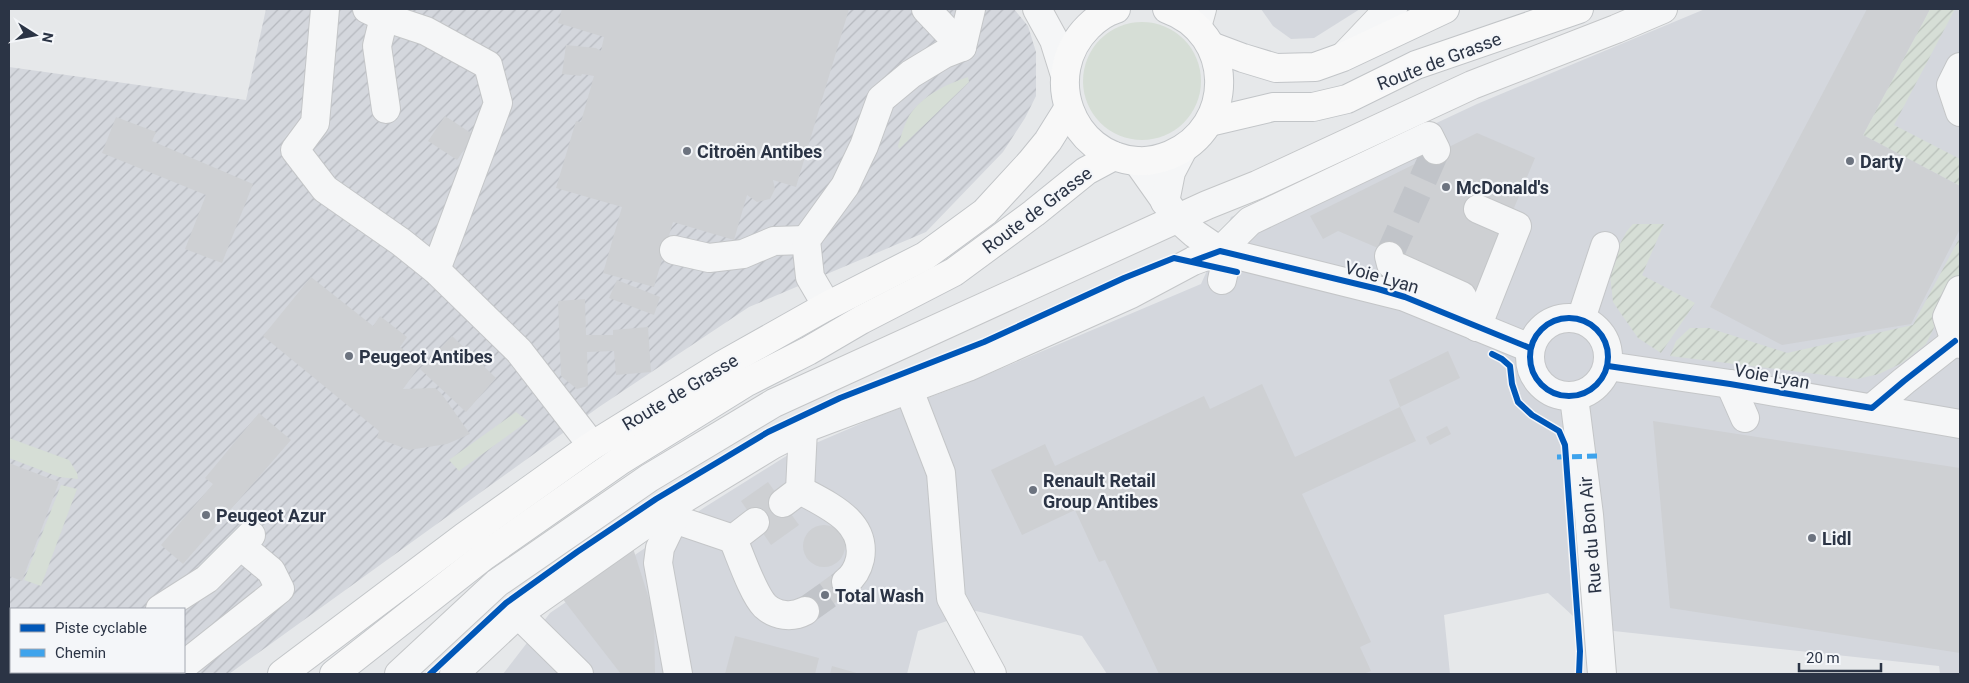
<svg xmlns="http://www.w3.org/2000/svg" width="1969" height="683" viewBox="0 0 1969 683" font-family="Roboto,sans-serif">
	<defs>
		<pattern id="industrial-furrows" width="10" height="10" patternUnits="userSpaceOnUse" patternTransform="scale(1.25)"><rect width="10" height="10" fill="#d4d7dd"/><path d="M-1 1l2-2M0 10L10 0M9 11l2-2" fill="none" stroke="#b6b9bf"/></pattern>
		<pattern id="garden-furrows" width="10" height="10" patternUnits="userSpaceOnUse" patternTransform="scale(1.25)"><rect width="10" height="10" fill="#d6ded6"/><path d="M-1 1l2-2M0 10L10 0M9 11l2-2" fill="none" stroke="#b8bfb9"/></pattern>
	</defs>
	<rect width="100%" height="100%" fill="#e6e8ea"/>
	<g fill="#d4d7dd">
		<path d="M 1261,9 L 1360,9 L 1314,38 L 1291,39 L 1273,26 Z"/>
		<path d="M 1705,9 L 1960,9 L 1960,674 L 1940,674 L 1939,666 L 1586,628 L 1548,593 L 1444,615 L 1450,674 L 1107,674 L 1082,636 L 976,611 L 918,631 L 907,674 L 503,674 L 550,613 L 705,507 L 788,455 L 874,418 L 960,386 L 1201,284 L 1231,217 L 1285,194 L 1477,104 Z"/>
	</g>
	<path fill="url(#industrial-furrows)" d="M 266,9 L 1014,9 L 1028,26 L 1036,52 L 1036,96 L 1025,118 L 1003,152 L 926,232 L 749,307 L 599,407 L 229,674 L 31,674 L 24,672 L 184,672 L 184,609 L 11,609 L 11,668 L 9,667 L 9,67 L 246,100 Z"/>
	<g fill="#d6ded6">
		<circle cx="1142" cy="81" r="59"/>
		<path d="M 968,77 L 969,82 L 899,149 L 898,146 C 901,136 904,125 909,116 C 923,95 945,85 968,77 Z"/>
		<path d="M 516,412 L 528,421 L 459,471 L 449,460 Z"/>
		<path d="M 9,438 L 69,460 L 77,473 L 78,479 L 59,477 L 9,458 Z"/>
		<path d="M 61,485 L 77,489 L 41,586 L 24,580 Z"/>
	</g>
	<g fill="url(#garden-furrows)">
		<path d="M 1930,9 L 1955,9 L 1894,125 L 1960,159 L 1960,186 L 1863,135 Z"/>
		<path d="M 1633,224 L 1664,224 L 1642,275 L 1695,303 L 1661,353 L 1638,338 L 1613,302 L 1610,275 L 1615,253 L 1627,231 Z"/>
		<path d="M 1960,237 L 1960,275 L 1926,344 L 1902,363 L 1879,374 L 1857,379 L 1670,356 L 1676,341 L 1690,328 L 1709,328 L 1787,353 L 1913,325 Z"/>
	</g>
	<g fill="#ced0d3">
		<path d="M 562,9 L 849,9 L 796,187 L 773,180 L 775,189 L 770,199 L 757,202 L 747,195 L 734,240 L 673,222 L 654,287 L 603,273 L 622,207 L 556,188 L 576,121 L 581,122 L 594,76 L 582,74 L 581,76 L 562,74 L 566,45 L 596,48 L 601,51 L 604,37 L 558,23 Z"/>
		<path d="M 1867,9 L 1930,9 L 1863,135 L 1960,186 L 1960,229 L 1911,324 L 1782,345 L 1710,307 Z"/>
		<path d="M 445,116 L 474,135 L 457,160 L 428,141 Z"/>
		<path d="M 116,117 L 156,132 L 152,141 L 253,184 L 222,263 L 185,249 L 206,195 L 102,153 Z"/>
		<path d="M 1477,133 L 1535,158 L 1479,291 L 1338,231 L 1323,239 L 1310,216 Z"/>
		<path d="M 311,277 L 373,326 L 380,316 L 407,337 L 400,347 L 421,364 L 403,389 L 435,388 L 441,393 L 470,434 L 447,444 L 409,450 L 377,438 L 379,431 L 263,336 Z"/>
		<path d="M 617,280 L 660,297 L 654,315 L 609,298 Z"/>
		<path d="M 585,299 L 586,335 L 613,335 L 613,330 L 648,327 L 651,372 L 616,375 L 614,351 L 587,352 L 588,386 L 577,389 L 561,376 L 558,301 Z"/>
		<path d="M 452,336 L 496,378 L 466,412 L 420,369 Z"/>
		<path d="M 1448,351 L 1460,378 L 1400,407 L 1416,441 L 1302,494 L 1371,642 L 1360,647 L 1371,671 L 1363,674 L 1159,674 L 1105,560 L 1099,562 L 1075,510 L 1022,535 L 991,470 L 1045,444 L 1055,466 L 1204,396 L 1210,409 L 1262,384 L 1295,457 L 1400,407 L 1389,380 Z"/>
		<path d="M 259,413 L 291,440 L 183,564 L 161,545 L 213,484 L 205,478 Z"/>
		<path d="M 1653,421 L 1960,468 L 1960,653 L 1670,608 Z"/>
		<path d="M 1447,426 L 1451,434 L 1430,445 L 1426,437 Z"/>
		<path d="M 9,463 L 59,482 L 22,581 L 9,576 Z"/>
		<path d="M 768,482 L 799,525 L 771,545 L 741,501 Z"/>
		<circle cx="824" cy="546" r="21"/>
		<path d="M 633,548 L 654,615 L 655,674 L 621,674 L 562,598 Z"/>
		<path d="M 838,570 L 853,590 L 811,620 L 797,600 Z"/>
		<path d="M 735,636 L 819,658 L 815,674 L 725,674 Z"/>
		<path d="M 832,666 L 860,674 L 830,674 Z"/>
	</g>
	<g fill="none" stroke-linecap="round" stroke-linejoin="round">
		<g stroke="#c1c4c9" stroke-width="28" stroke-dasharray="28 14" stroke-linecap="butt">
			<path d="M 1389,256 L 1436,150"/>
			<path d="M 805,611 L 846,582"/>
		</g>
		<g stroke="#c4c6c8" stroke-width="30">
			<g id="minor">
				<path d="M 325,9 L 315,123 L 295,150 L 325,189 L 401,242 L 436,270 L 519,351 L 584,435 L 590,447"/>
				<path d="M 367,9 L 384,17 L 426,31 L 488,65 L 498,103 L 436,270"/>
				<path d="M 926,9 L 962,47"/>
				<path d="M 1037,9 L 1054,40 L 1064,72"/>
				<path d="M 384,17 L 377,46 L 386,109"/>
				<path d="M 1197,27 L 1202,9"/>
				<path d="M 1344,56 L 1383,15 L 1393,9"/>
				<path d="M 1960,67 L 1951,85 L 1960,112"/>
				<path d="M 1137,161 L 1178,219 L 1195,234 L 1220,251 L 1405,297 L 1530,348"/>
				<path d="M 1165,202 L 1171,172 L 1183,149"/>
				<path d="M 674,250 L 709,258 L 743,254 L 774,241 L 806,240"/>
				<path d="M 1389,256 L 1391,264 L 1462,296 L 1477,327"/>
				<path d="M 1222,280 L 1228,253"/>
				<path d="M 1960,290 L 1947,317 L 1955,341 L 1960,344"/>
				<path d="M 827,306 L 810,277 L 806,240 L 845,186 L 864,146 L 881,99 L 911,74 L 944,54 L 962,47 L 971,9"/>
				<circle cx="1569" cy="357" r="39"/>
				<path d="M 1581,319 L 1605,246"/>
				<path d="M 1477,327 L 1517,226 L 1478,209"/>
				<path d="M 1608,366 L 1730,384 L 1960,424"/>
				<path d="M 1730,384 L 1745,418"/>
				<path d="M 909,390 L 941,473 L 951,598 L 992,674"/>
				<path d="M 1574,397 L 1589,515 L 1602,674"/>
				<path d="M 1872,408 L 1904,381 L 1955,341"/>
				<path d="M 800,490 C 827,505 867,521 860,559 C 858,568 854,576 846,582"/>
				<path d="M 783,503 L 800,490 L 803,429"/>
				<path d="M 667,509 L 674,519 L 733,539 L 755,522"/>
				<path d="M 674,519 L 660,548 L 658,563 L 678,674"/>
				<path d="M 733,539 C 740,555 753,594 765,606 C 776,616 792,618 805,611"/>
				<path d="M 160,609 L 207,579 L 251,535"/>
				<path d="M 518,614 L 579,674"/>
				<path d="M 184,665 L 280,589 L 271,571 L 241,546"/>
				<path d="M 147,672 L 151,674"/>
				<path d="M 399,674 L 497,583 L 649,478 L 774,403 L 1207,205 L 1257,185 L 1472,85 L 1616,29 L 1663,9"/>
				<path d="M 454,674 L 518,614 L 667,509 L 772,445 L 803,429 L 968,367 L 1131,294 L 1193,261 L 1220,251 L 1250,221 L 1429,136 L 1436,150"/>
			</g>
		</g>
		<g stroke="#c2c5c8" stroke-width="30">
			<g id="major">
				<path d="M 1116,9 C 1105,12 1096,19 1088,27 C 1041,74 1070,156 1137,161 C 1148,162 1160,159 1170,155 C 1237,127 1235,33 1167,9"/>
				<path d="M 1211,46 L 1243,58 L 1276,68 L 1315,67 L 1343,57 L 1445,9"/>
				<path d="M 1210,122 L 1273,107 L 1313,107 L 1347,99 L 1416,65 L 1579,9"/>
				<path d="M 282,674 L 464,537 L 590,447 L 724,364 L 827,306 L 925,256 L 985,212 L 1030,163 L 1048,141 L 1068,109"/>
				<path d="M 334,674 L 484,556 L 621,460 L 745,383 L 808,351 L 861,320 L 954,272 L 1034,213 L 1086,171 L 1114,156"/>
			</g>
		</g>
		<use href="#minor" stroke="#f5f6f7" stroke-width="28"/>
		<use href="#major" stroke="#f8f8f8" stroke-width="28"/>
		<path stroke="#3ea3ec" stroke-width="5" stroke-dasharray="10 5" stroke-linecap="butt" d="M 1557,457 L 1600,456"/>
		<g stroke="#f4f6f9" stroke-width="9">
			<g id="cycleway">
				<path d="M 1193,261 L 1220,251 L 1378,289 L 1405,297 L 1530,348"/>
				<circle cx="1569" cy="357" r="39"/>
				<path d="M 1492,354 L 1502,359 L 1510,366 L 1512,384 L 1518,402 L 1532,415 L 1559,431 L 1565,445 L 1580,651 L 1579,674"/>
				<path d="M 1608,366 L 1730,384 L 1872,408 L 1904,381 L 1955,341"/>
				<path d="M 430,674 L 506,603 L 577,552 L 656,499 L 768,432 L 840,398 L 984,342 L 1124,278 L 1174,258 L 1237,272"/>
			</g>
		</g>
		<use href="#cycleway" stroke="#0057b8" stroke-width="6"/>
	</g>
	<g fill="#6c737f" stroke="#f4f6f9" stroke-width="2">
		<circle cx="687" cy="151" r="5"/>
		<circle cx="1850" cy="161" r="5"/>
		<circle cx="1446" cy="187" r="5"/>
		<circle cx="349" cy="356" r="5"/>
		<circle cx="1033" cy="490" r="5"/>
		<circle cx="206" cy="515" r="5"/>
		<circle cx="1812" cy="538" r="5"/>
		<circle cx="825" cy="595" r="5"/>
	</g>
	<g text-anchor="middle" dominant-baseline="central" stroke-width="4.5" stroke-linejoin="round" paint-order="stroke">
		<g font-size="18" fill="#2b3445" stroke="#f4f6f9">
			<text transform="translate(1439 61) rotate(-21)">Route de Grasse</text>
			<text transform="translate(1037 210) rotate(-37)">Route de Grasse</text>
			<text transform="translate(1382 277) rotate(16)">Voie Lyan</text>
			<text transform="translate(1772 376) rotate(10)">Voie Lyan</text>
			<text transform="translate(680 392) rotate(-31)">Route de Grasse</text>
			<text transform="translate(1590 535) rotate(-95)">Rue du Bon Air</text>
		</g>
		<g font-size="18" font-weight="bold" fill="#2b3445" stroke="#f4f6f9" text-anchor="start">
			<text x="697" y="151">Citroën Antibes</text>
			<text x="1860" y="161">Darty</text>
			<text x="1456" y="187">McDonald's</text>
			<text x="359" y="356">Peugeot Antibes</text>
			<text x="1043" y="480">Renault Retail<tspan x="1043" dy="21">Group Antibes</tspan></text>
			<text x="216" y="515">Peugeot Azur</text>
			<text x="1822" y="538">Lidl</text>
			<text x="835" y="595">Total Wash</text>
		</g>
	</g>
	<rect width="1969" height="683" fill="none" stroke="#2b3445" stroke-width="20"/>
	<rect x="10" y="608" width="175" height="65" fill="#f4f6f9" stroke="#a4a8b1"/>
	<rect x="20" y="624" width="25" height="8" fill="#0057b8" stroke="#a4a8b1"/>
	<text x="55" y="633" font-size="15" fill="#2b3445">Piste cyclable</text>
	<rect x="20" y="649" width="25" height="8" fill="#3ea3ec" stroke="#a4a8b1"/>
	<text x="55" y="658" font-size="15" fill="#2b3445">Chemin</text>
	<g transform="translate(35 35) rotate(101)" stroke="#f4f6f9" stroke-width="4" paint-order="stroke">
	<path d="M0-4L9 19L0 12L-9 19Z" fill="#2b3445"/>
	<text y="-8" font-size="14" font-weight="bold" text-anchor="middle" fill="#2b3445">N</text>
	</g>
	<path d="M1799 663v8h82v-8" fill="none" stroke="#2b3445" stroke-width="2.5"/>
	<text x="1806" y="663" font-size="15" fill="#2b3445" stroke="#f4f6f9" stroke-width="4" paint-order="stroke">20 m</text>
</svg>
